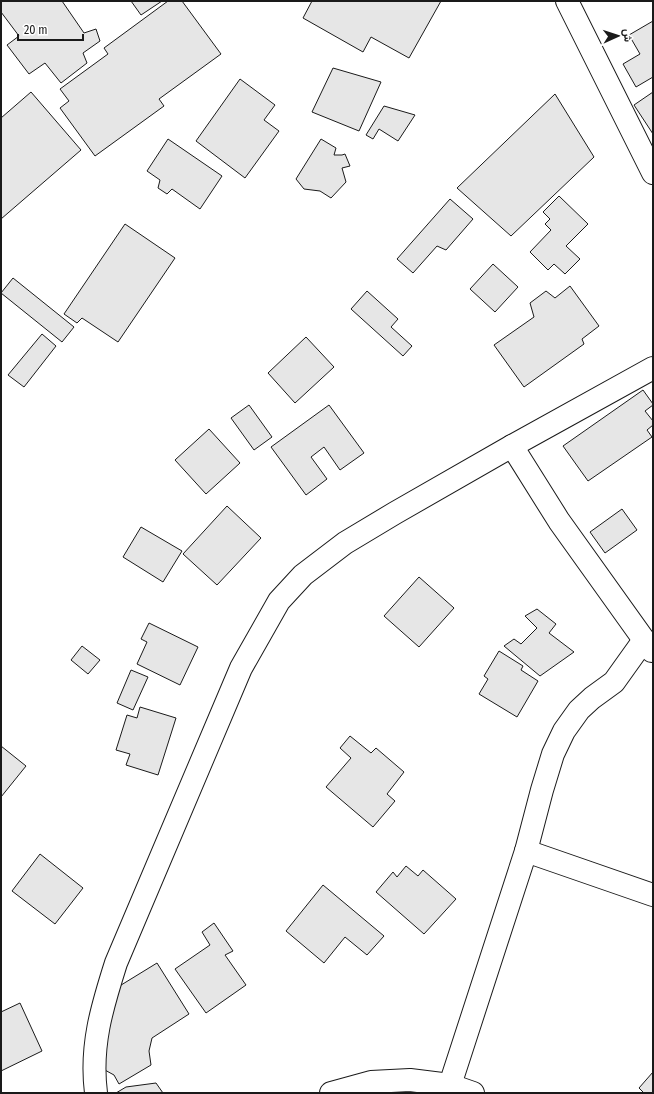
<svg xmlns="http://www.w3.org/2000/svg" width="654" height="1094" viewBox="0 0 654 1094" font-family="'Fira Sans Condensed',Vazirmatn,sans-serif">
	<rect width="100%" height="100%" fill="#fff"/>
	<g fill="#e6e6e6" stroke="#1a1a1a">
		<path d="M 1,1 L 62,1 L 84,33 L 96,29 L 100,41 L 83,53 L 87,63 L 61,83 L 45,63 L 29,74 L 7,45 L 19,36 L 1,12 Z"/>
		<path d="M 131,1 L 162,1 L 141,15 Z"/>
		<path d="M 168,1 L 182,1 L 221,54 L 159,99 L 164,106 L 95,156 L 60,108 L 69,101 L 60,89 L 108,54 L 104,48 Z"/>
		<path d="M 312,1 L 441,1 L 409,58 L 371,37 L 363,52 L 303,18 Z"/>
		<path d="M 653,21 L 653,77 L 636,87 L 623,64 L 640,54 L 629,35 Z"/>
		<path d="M 333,68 L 381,82 L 359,131 L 312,112 Z"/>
		<path d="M 240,79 L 275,105 L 264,120 L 279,131 L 245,178 L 196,141 Z"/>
		<path d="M 31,92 L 81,150 L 1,219 L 1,118 Z"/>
		<path d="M 653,92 L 653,134 L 634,105 Z"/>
		<path d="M 555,94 L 594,157 L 511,236 L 457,188 Z"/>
		<path d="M 384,106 L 415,115 L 398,141 L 379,129 L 373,139 L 366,135 Z"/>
		<path d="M 168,139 L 222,176 L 200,209 L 172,189 L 167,194 L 158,188 L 160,180 L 147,171 Z"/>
		<path d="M 321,139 L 336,148 L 334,155 L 342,155 L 345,154 L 350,166 L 342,168 L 346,182 L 331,198 L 320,191 L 304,189 L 296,179 Z"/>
		<path d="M 559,196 L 588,224 L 566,246 L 580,259 L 565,274 L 554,264 L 548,270 L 530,252 L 551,230 L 545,224 L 550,219 L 543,212 Z"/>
		<path d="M 450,199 L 473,219 L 446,250 L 437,246 L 413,273 L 397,259 Z"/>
		<path d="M 125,224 L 175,258 L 118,342 L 82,318 L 77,323 L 64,314 Z"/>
		<path d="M 493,264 L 518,287 L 495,312 L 470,289 Z"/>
		<path d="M 13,278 L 74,327 L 62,342 L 1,293 Z"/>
		<path d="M 570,286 L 599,326 L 582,339 L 584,344 L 524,387 L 494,345 L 534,317 L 530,303 L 546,291 L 555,298 Z"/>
		<path d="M 367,291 L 398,319 L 391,327 L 412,346 L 403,356 L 351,309 Z"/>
		<path d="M 42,334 L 56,346 L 24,387 L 8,375 Z"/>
		<path d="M 306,337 L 334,367 L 295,403 L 268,373 Z"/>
		<path d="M 643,390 L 653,404 L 653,405 L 645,411 L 653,421 L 653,425 L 647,430 L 652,437 L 588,481 L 563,446 Z"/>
		<path d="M 249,405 L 272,437 L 254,450 L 231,418 Z"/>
		<path d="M 329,405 L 364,453 L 340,470 L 324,447 L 311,457 L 327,479 L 306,495 L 271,447 Z"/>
		<path d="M 209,429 L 240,463 L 206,494 L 175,460 Z"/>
		<path d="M 227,506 L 261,538 L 217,585 L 183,554 Z"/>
		<path d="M 622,509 L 637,530 L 605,553 L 590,532 Z"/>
		<path d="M 141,527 L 182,551 L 163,582 L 123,557 Z"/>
		<path d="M 419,577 L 454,608 L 419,647 L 384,616 Z"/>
		<path d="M 537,609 L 556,624 L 549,633 L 574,652 L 540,676 L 504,646 L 514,639 L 521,644 L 537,628 L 525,616 Z"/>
		<path d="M 149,623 L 198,647 L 180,685 L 137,664 L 147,642 L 141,639 Z"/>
		<path d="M 82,646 L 100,660 L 88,674 L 71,660 Z"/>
		<path d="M 499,651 L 523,666 L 521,670 L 538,681 L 517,717 L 479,694 L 488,679 L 484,676 Z"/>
		<path d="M 131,670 L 148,677 L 133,710 L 117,703 Z"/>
		<path d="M 140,707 L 176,718 L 158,775 L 126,765 L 130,754 L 116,750 L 127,715 L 137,718 Z"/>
		<path d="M 350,736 L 371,753 L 376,748 L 404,772 L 387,794 L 395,801 L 373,827 L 326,787 L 351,758 L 340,748 Z"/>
		<path d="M 1,746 L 26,766 L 1,797 Z"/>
		<path d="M 40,854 L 83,888 L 55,924 L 12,891 Z"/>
		<path d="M 406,866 L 418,876 L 423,870 L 456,899 L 424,934 L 376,892 L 393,872 L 397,877 Z"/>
		<path d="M 323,885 L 384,936 L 367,955 L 345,937 L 324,963 L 286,931 Z"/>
		<path d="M 214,923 L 233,951 L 225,955 L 246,985 L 206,1013 L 175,969 L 210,945 L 202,932 Z"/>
		<path d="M 157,963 L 189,1014 L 152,1038 L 149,1051 L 151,1065 L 119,1084 L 114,1075 L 103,1069 L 113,990 Z"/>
		<path d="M 20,1003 L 42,1051 L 1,1071 L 1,1012 Z"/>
		<path d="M 653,1072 L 653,1093 L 644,1093 L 639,1088 Z"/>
		<path d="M 156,1083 L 163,1093 L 116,1093 L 126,1087 Z"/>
	</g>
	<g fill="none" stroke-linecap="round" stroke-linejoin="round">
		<g stroke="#1a1a1a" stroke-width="24">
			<g id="minor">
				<path d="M 567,1 L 653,173"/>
				<path d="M 512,446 L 559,521 L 652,651"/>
				<path d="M 526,851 L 653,895"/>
				<path d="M 450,1085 L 526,851 L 542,790 L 553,754 L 564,731 L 579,710 L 592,698 L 614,682 L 644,640"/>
				<path d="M 96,1093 C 90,1046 102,1007 116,963 L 241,668 L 279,601 L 303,575 L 345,543 L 395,513 L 512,446 L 653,368"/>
				<path d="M 331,1093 L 371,1082 L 410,1080 L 450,1085 L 473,1093"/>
			</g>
		</g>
		<use href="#minor" stroke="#fff" stroke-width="22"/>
	</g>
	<rect width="654" height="1094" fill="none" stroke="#1a1a1a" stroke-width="4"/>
	<g transform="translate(618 36) rotate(87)" stroke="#ffffff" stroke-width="3" paint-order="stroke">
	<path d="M0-3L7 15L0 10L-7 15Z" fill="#1a1a1a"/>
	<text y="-6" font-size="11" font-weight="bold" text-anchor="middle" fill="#1a1a1a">ش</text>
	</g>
	<path d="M18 34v6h65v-6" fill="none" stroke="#1a1a1a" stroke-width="2"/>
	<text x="24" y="34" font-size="12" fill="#1a1a1a" stroke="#ffffff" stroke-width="3" paint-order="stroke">20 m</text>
</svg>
